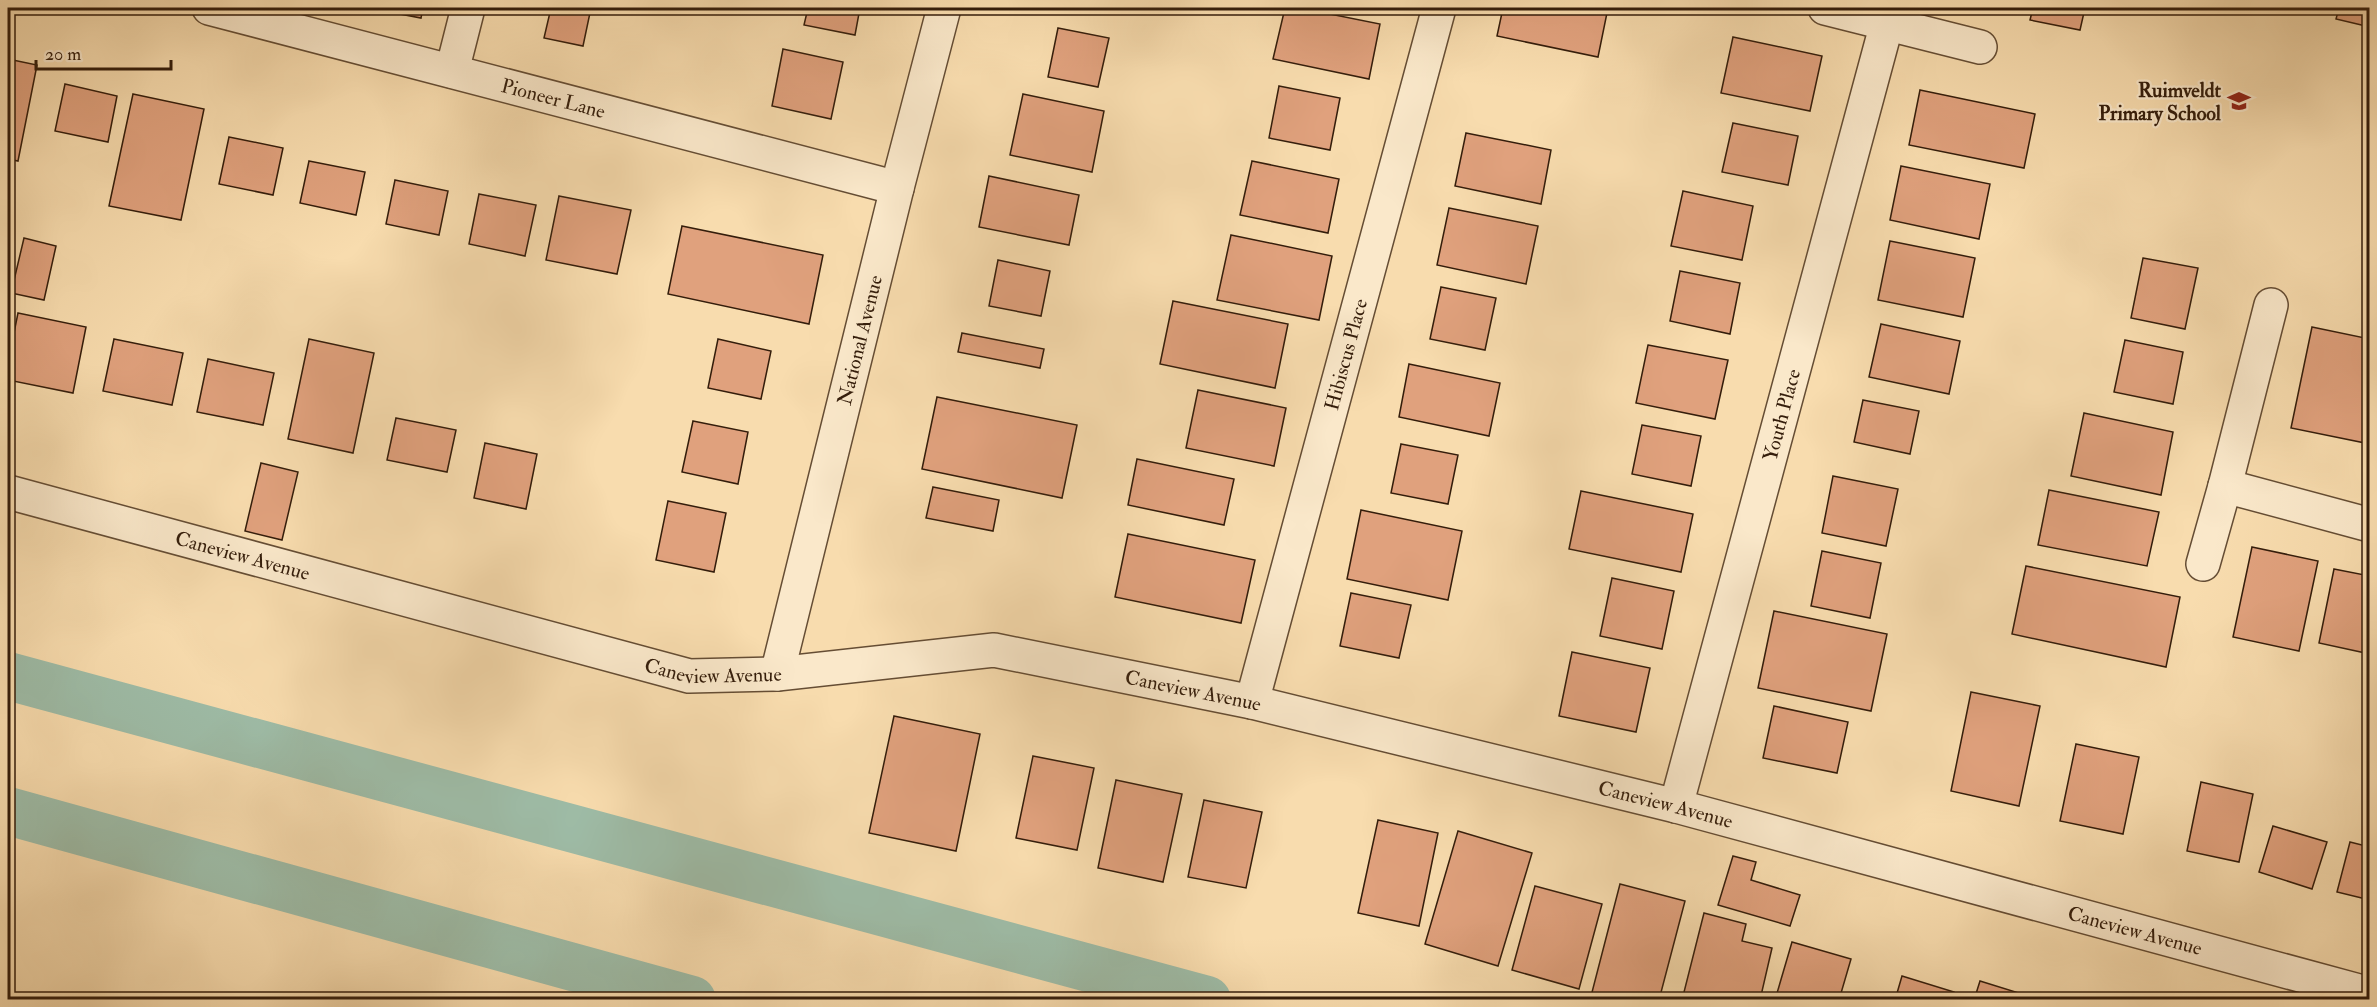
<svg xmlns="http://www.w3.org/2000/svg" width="2377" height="1007" viewBox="0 0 2377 1007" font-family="'IM FELL Double Pica',serif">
	<rect width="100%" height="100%" fill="#f8dcae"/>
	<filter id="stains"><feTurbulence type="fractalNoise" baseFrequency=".00333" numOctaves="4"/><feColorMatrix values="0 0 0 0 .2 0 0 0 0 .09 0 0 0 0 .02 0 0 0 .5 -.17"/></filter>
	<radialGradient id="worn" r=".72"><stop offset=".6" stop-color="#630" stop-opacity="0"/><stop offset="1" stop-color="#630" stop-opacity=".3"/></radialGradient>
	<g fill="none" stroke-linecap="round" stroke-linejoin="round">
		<g stroke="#9ebca7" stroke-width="48">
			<path d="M 8,676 L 1207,1000"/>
			<path d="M 8,811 L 692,1000"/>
		</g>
	</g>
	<g fill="#e0a17d" stroke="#341d0b" stroke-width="1.5">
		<path d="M 369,8 L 423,8 L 421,18 Z"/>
		<path d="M 551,8 L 591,8 L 583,46 L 544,38 Z"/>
		<path d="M 808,8 L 860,8 L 855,35 L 804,25 Z"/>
		<path d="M 1081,8 L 1111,8 L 1110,13 Z"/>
		<path d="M 1285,8 L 1300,8 L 1380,24 L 1369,79 L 1273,59 Z"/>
		<path d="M 1503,8 L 1608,8 L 1598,57 L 1497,36 Z"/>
		<path d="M 2033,8 L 2085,8 L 2080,30 L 2030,20 Z"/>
		<path d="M 2339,8 L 2370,8 L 2370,27 L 2336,19 Z"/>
		<path d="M 1058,28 L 1109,38 L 1098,87 L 1048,77 Z"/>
		<path d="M 1733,37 L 1822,56 L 1810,111 L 1721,93 Z"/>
		<path d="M 783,49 L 843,62 L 831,119 L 772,106 Z"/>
		<path d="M 8,59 L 37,65 L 18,161 L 8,159 Z"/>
		<path d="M 65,84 L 117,96 L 108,142 L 55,131 Z"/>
		<path d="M 1279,86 L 1340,98 L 1330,150 L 1269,138 Z"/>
		<path d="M 1920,90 L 2035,114 L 2024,168 L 1909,145 Z"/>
		<path d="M 133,94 L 204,109 L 181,220 L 109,206 Z"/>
		<path d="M 1023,94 L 1104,111 L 1092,172 L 1010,155 Z"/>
		<path d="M 1733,123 L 1798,136 L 1788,185 L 1722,172 Z"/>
		<path d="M 1466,133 L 1551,150 L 1541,204 L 1455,186 Z"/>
		<path d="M 229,137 L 283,148 L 273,195 L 219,184 Z"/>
		<path d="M 309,161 L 365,172 L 356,215 L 300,203 Z"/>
		<path d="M 1252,161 L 1339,179 L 1328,233 L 1240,215 Z"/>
		<path d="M 1901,166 L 1990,184 L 1979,239 L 1890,220 Z"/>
		<path d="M 989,176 L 1079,195 L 1069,245 L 979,227 Z"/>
		<path d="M 395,180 L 448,191 L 439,235 L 386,224 Z"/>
		<path d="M 1683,191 L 1753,206 L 1742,260 L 1671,246 Z"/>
		<path d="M 479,194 L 536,205 L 525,256 L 469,244 Z"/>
		<path d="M 559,196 L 631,210 L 617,274 L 546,260 Z"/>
		<path d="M 1449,208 L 1538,226 L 1526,284 L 1437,265 Z"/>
		<path d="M 682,226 L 823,255 L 809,324 L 668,294 Z"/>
		<path d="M 1231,235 L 1332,256 L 1319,320 L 1217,300 Z"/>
		<path d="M 24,238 L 56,246 L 44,300 L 11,293 Z"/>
		<path d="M 1890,241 L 1975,258 L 1963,317 L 1878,300 Z"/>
		<path d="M 2143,258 L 2198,268 L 2185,329 L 2131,318 Z"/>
		<path d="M 998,260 L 1050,271 L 1041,316 L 989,306 Z"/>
		<path d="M 1680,271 L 1740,283 L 1730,334 L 1670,321 Z"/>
		<path d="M 1441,287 L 1496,298 L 1485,350 L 1430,339 Z"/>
		<path d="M 1173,301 L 1288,324 L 1275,388 L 1160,364 Z"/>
		<path d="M 18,313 L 86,327 L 73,393 L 8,380 L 8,362 Z"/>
		<path d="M 1881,324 L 1960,341 L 1949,394 L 1869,377 Z"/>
		<path d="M 2312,327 L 2370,339 L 2370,444 L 2291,428 Z"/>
		<path d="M 962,333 L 1044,349 L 1040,368 L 958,352 Z"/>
		<path d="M 114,339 L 183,353 L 172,405 L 103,391 Z"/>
		<path d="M 309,339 L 374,353 L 353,453 L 288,439 Z"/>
		<path d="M 718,339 L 771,351 L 761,399 L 708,388 Z"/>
		<path d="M 2125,340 L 2183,352 L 2173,404 L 2114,392 Z"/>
		<path d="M 1648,345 L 1728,360 L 1715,419 L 1636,403 Z"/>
		<path d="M 208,359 L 274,373 L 263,425 L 197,412 Z"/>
		<path d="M 1409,364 L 1500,383 L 1489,436 L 1399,417 Z"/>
		<path d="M 1198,390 L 1286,408 L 1274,466 L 1186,448 Z"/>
		<path d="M 937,397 L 1077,425 L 1062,498 L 922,469 Z"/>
		<path d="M 1863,400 L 1919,411 L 1910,454 L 1854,442 Z"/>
		<path d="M 2084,413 L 2173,432 L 2161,495 L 2071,476 Z"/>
		<path d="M 396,418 L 456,430 L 447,472 L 387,460 Z"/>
		<path d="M 693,421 L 748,432 L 738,484 L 682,472 Z"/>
		<path d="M 1642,425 L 1701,436 L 1691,486 L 1632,474 Z"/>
		<path d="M 485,443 L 537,454 L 526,509 L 474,498 Z"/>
		<path d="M 1401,444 L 1458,455 L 1448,504 L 1391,493 Z"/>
		<path d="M 1137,459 L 1234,479 L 1224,525 L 1128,505 Z"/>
		<path d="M 261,463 L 298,472 L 282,540 L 245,531 Z"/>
		<path d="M 1833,476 L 1898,489 L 1886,546 L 1822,533 Z"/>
		<path d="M 933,487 L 999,500 L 993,531 L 926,518 Z"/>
		<path d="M 2049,490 L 2159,512 L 2147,566 L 2038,545 Z"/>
		<path d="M 1581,491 L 1693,514 L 1681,572 L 1569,549 Z"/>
		<path d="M 668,501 L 726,513 L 714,572 L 656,560 Z"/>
		<path d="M 1361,510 L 1462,531 L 1448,600 L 1347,579 Z"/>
		<path d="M 1128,534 L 1255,560 L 1241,623 L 1115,597 Z"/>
		<path d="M 2252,547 L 2318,561 L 2299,651 L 2233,637 Z"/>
		<path d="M 1822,551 L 1881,563 L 1870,618 L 1811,606 Z"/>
		<path d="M 2026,566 L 2180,597 L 2166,667 L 2012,634 Z"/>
		<path d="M 2334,569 L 2370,576 L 2370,654 L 2319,643 Z"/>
		<path d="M 1612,578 L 1674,591 L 1662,649 L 1600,636 Z"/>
		<path d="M 1351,593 L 1411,605 L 1399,658 L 1340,646 Z"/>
		<path d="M 1774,611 L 1887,634 L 1871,711 L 1758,688 Z"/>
		<path d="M 1572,652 L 1650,668 L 1636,732 L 1559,716 Z"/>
		<path d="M 1971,692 L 2040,706 L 2019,806 L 1951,791 Z"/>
		<path d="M 1774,706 L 1848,722 L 1837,773 L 1763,758 Z"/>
		<path d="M 894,716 L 980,734 L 956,851 L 869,833 Z"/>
		<path d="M 2076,744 L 2139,757 L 2123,834 L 2060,821 Z"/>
		<path d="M 1033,756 L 1094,768 L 1077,850 L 1016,838 Z"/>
		<path d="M 1116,780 L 1182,794 L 1163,882 L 1098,868 Z"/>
		<path d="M 2201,782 L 2253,794 L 2239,862 L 2187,851 Z"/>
		<path d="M 1204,800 L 1262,812 L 1246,888 L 1188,877 Z"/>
		<path d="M 1378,820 L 1438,833 L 1419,926 L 1358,913 Z"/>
		<path d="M 2273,826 L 2327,842 L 2312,889 L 2259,872 Z"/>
		<path d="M 1458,831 L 1532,853 L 1498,966 L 1425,944 Z"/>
		<path d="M 2350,842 L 2370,847 L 2370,900 L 2337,892 Z"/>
		<path d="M 1733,856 L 1756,862 L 1751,880 L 1800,895 L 1790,926 L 1718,905 Z"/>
		<path d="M 1620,884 L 1685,901 L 1659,1000 L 1590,1000 Z"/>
		<path d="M 1535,886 L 1602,904 L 1579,989 L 1512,970 Z"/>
		<path d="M 1704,913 L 1746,924 L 1742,941 L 1772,948 L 1760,1000 L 1682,1000 Z"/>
		<path d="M 1792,942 L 1851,959 L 1839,1000 L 1775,1000 Z"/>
		<path d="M 1902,976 L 1954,992 L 1952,1000 L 1895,1000 Z"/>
		<path d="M 1980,981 L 2035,998 L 2035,1000 L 1974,1000 Z"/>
	</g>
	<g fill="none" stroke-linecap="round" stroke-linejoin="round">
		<g stroke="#654d34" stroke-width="36">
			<g id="minor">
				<path id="s1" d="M 209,8 L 897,188"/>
				<path d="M 1825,8 L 1980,47"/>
				<path d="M 452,71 L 468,8"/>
				<path d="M 2225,486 L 2370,525"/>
				<path id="s2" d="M 8,492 L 689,676 L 777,674 L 994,650 L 1252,702 L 1676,806 L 2370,994"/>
				<path d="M 2203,564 L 2225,486 L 2271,305"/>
				<path id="s3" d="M 777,674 L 897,188 L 944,8"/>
				<path id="s4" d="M 1252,702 L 1439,8"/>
				<path id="s5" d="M 1676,806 L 1887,23"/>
			</g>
		</g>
		<use href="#minor" stroke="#fae8ca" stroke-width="33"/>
	</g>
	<defs>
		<g id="school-bare" transform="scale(1.8)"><path d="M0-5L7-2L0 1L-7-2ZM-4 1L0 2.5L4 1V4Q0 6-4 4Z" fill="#8f2418" stroke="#fae8ca" stroke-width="2.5" paint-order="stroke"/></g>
	</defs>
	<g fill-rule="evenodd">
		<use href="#school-bare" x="2239" y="101"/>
	</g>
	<g text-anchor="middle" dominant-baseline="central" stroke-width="4.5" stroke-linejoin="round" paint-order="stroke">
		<g font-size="20" font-weight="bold" fill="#341d0b" stroke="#fae8ca" text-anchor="end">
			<text x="2221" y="90">Ruimveldt<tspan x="2221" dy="23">Primary School</tspan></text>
		</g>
		<g font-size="20" fill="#341d0b" stroke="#fae8ca">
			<text stroke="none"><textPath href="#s1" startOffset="356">Pioneer Lane</textPath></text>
			<text stroke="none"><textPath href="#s3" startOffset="344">National Avenue</textPath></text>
			<text stroke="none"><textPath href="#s4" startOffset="360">Hibiscus Place</textPath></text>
			<text stroke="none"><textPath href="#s5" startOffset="405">Youth Place</textPath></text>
			<text stroke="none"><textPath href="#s2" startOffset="243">Caneview Avenue</textPath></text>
			<text stroke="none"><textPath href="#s2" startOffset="729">Caneview Avenue</textPath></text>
			<text stroke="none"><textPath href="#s2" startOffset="1215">Caneview Avenue</textPath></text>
			<text stroke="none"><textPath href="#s2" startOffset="1701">Caneview Avenue</textPath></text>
			<text stroke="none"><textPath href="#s2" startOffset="2187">Caneview Avenue</textPath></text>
		</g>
	</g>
	<rect width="2377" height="1007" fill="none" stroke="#f8dcae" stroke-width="30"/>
	<rect x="9" y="9" width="2359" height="989" fill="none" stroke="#341d0b" stroke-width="3"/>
	<rect x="15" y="15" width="2347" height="977" fill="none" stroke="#341d0b" stroke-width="1.5"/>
	<path d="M36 60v9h135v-9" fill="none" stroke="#341d0b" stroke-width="3"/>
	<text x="45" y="60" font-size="18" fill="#341d0b" stroke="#fae8ca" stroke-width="4.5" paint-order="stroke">20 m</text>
	<rect width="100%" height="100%" filter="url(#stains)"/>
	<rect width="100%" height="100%" fill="url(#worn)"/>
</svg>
